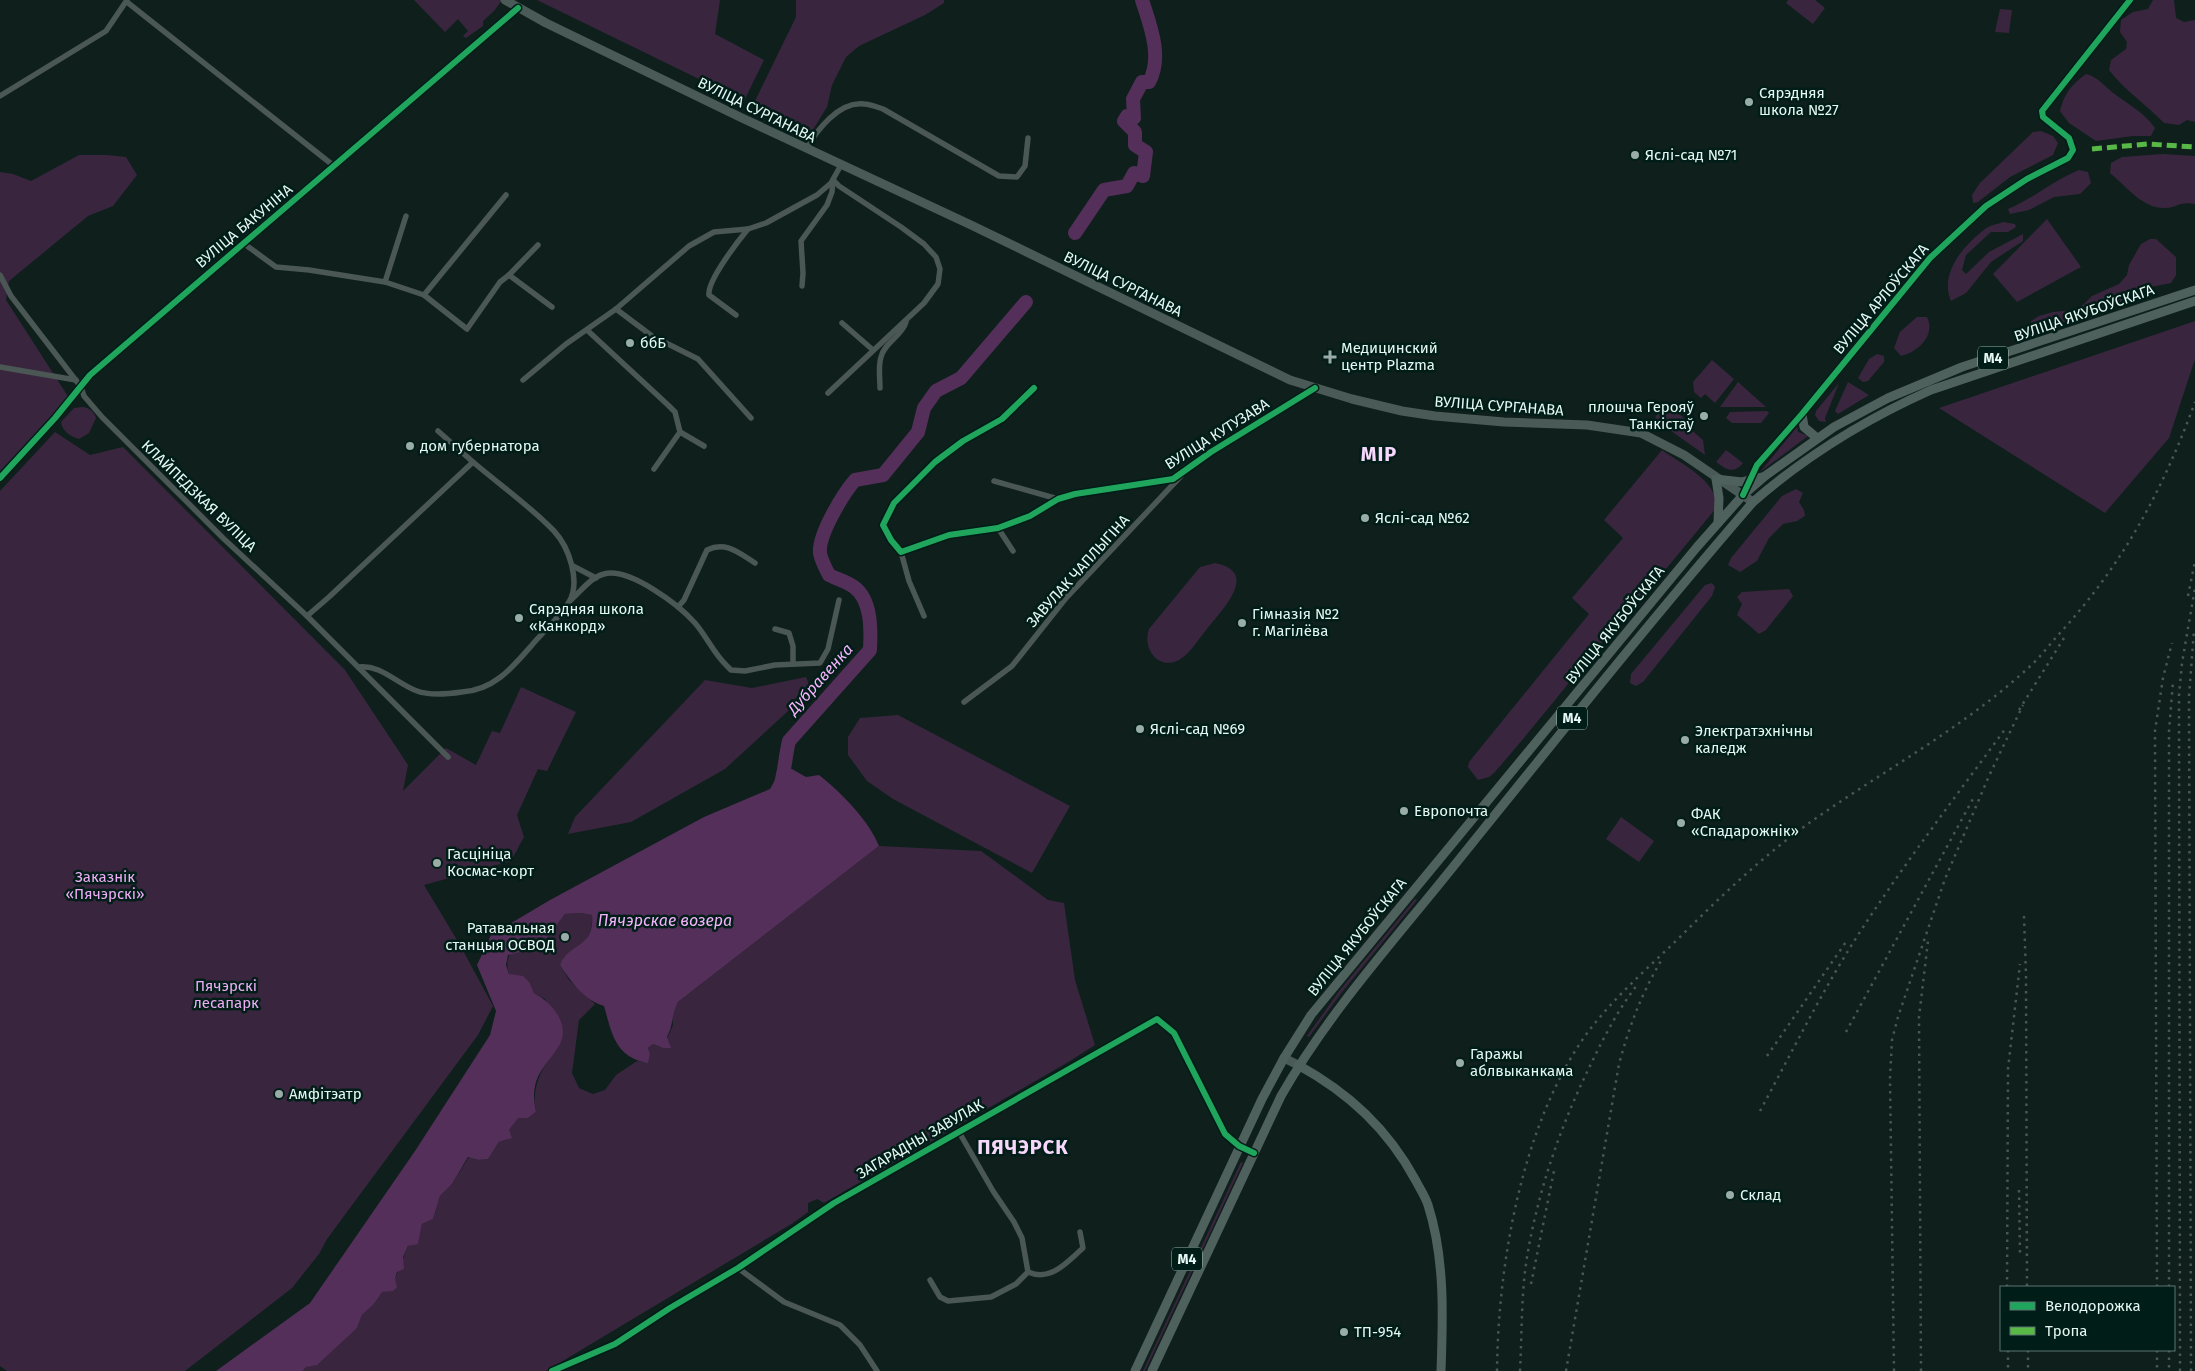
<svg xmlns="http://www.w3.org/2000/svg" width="2195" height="1371" viewBox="0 0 2195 1371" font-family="'Fira Sans',sans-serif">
	<rect width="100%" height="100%" fill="#0e1f1c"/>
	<g fill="#39263e">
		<path d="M 414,0 L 502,0 L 494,11 L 483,21 L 483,26 L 466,38 L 463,36 L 468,31 L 458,19 L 445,32 Z"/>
		<path d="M 537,0 L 720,0 L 715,34 L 764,60 L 744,101 Z"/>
		<path d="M 796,0 L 944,0 L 944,3 L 925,15 L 859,46 L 846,57 L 832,85 L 827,107 L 811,133 L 753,105 L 796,17 Z"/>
		<path d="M 1788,0 L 1815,0 L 1825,8 L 1813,24 L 1786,3 Z"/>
		<path d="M 2153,0 L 2174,0 L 2176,18 L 2184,22 L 2195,20 L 2195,122 L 2187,120 L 2179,125 L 2164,123 C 2146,104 2125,91 2109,70 L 2111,60 L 2126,49 L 2127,42 L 2120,32 L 2121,20 L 2133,12 L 2148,9 Z"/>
		<path d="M 2000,9 L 2012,10 L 2009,33 L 1995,32 Z"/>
		<path d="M 2086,74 C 2098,77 2102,84 2112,92 C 2127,104 2143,111 2155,128 L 2151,136 L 2133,136 L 2096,141 L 2069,123 L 2060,111 C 2064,94 2071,85 2086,74 Z"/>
		<path d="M 2041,131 L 2053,136 L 2058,143 L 2053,155 L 2010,177 L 1978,202 L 1973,203 L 1972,195 L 1980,183 L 2033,132 Z"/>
		<path d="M 2163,154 L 2195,156 L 2195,204 C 2177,201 2178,208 2165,208 C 2143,209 2126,186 2110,173 L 2111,163 L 2122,157 Z"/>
		<path d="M 79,155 L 107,155 L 126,157 L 137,175 L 113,206 L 88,216 L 9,281 L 6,300 L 69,398 L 0,472 L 0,172 L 13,174 L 31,181 Z"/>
		<path d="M 2079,170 L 2088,172 L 2091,183 L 2080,194 L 2054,197 L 2029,210 L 2010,214 L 2008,209 C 2034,198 2054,180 2079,170 Z"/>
		<path d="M 2047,219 L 2081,267 L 2017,302 L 1993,274 Z"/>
		<path d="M 2003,222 L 2015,224 L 2016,227 L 2008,232 L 1991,232 L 1966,255 L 1962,270 L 1966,274 L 1989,252 L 2023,234 L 2023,241 L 1991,262 L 1966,293 L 1951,301 C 1939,273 1964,245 1985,229 C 1990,225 1998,224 2003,222 Z"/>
		<path d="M 2150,239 L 2156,239 L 2176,257 L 2176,275 L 2171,283 L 2136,290 L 2130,299 L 2109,311 L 2086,317 L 2074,317 L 2043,332 L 2031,326 L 2031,321 L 2039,316 L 2053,312 L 2073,310 L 2084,304 L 2092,296 L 2119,284 L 2127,275 L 2129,265 L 2141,244 Z"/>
		<path d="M 1917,317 L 1927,317 C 1936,335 1918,352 1901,356 L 1894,348 L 1900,332 Z"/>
		<path d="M 2195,321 L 2195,359 L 2169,438 L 2105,513 L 1939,408 Z"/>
		<path d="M 1877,354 L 1884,356 L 1884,362 L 1868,381 L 1863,382 L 1858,378 L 1869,359 Z"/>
		<path d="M 1712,360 L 1734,379 L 1715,403 L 1705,394 L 1701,398 L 1694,392 L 1693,382 Z"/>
		<path d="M 1738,382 L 1766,407 L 1720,407 Z"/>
		<path d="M 1848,382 L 1869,395 L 1838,414 L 1835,411 Z"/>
		<path d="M 1839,383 L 1825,418 L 1826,422 L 1819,421 L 1815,415 L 1816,411 Z"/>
		<path d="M 82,407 C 89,407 94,412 96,418 L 89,433 L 79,439 C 71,437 62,431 61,422 L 74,408 Z"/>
		<path d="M 1767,411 L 1769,413 L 1761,423 L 1732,423 L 1726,418 L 1730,412 Z"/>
		<path d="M 1658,413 L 1678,413 L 1685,419 L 1683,423 L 1703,440 L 1705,455 L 1657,421 L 1655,418 Z"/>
		<path d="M 1797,427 L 1798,432 L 1808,436 L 1760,472 Z"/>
		<path d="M 55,432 L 90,455 L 123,447 L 345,670 L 408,765 L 403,791 L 446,748 L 476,765 L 492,731 L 500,733 L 521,687 L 576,712 L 547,771 L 538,769 L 517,815 L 524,837 L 511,861 L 424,885 L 460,945 L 493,1006 L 478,1035 L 327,1239 L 319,1254 L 292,1288 L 185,1371 L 7,1371 L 0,1366 L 0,491 Z"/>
		<path d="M 1662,450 C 1681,464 1717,480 1717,507 L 1629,614 L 1618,623 C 1576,673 1537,724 1494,773 L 1489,777 L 1478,780 L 1468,767 L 1469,762 L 1589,614 L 1572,598 L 1623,538 L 1604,520 Z"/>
		<path d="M 1726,450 L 1743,463 C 1733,475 1726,469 1716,462 Z"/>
		<path d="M 1796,489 L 1803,493 L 1799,502 L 1804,510 L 1805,516 L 1797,521 L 1783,524 L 1769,538 L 1757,561 L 1740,572 L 1728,565 L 1731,558 L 1782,496 Z"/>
		<path d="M 1215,563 C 1261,572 1221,611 1207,629 C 1199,638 1190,654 1179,660 C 1158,671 1142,648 1149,629 L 1200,567 Z"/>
		<path d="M 1712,583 L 1715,587 L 1712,596 L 1643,682 L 1636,686 L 1630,683 L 1631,674 L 1705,585 Z"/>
		<path d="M 1789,589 L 1793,596 L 1766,630 L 1759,634 L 1737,615 L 1742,604 L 1737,597 L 1742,592 Z"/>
		<path d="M 806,677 L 811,690 L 725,769 L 631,822 L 568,834 L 575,817 L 705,680 L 752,688 Z"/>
		<path d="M 898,715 L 1070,806 L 1032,873 L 893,799 L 867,781 L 848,755 L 848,737 L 860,718 Z"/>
		<path d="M 1621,817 L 1654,841 L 1639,862 L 1606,839 Z"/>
		<path d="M 879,846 L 981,851 L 1048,900 L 1064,903 L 1075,980 L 1095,1045 L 1070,1061 L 824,1203 L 817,1199 L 808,1203 L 808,1212 L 793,1223 L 546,1371 L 303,1371 L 306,1367 L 357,1328 L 362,1315 L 374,1304 L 382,1291 L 393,1291 L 395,1279 L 408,1246 L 418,1243 L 422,1224 L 433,1219 L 440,1196 L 452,1184 L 469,1157 L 479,1160 L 488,1159 L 499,1142 L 506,1140 L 509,1130 L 518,1117 L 528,1118 L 536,1112 C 531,1086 542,1067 558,1047 L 545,999 L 534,993 L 530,983 L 509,974 C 505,960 509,953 519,942 L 525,944 L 533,937 L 547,938 L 565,914 L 581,913 L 592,915 C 594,950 567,943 560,965 L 569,980 L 595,1004 L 579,1020 L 572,1073 L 579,1088 L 593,1094 L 605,1090 L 616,1075 L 637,1061 L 648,1062 L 650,1054 L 648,1048 L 653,1044 L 663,1048 L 673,1025 L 672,1013 L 678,1002 Z"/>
		<path d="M 1415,899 L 1417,900 L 1342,992 L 1309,1037 L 1307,1036 L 1340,990 Z"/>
		<path d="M 1241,1162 L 1243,1163 L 1145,1371 L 1143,1371 Z"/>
	</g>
	<path fill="#532f59" d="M 786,769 L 792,769 L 806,777 L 819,775 C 840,791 870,822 879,846 L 678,1002 C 671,1015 674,1024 667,1037 L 671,1048 L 663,1048 L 653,1044 L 648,1048 L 650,1054 L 648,1063 C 615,1057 612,1034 604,1006 C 584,1000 571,982 560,965 C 567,943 595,949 592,915 L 581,913 L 565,914 L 547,938 L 533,937 L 525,944 L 519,942 L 520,952 L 508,955 L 506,965 L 509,974 L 523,976 L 530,983 L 534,993 C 553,1003 573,1027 557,1049 C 550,1060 540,1069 536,1082 C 533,1092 534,1102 536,1112 L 528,1118 L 518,1118 L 509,1130 L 512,1138 L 499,1142 L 488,1159 L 479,1160 L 468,1157 L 452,1184 L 440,1196 L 433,1219 L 422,1224 L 418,1244 L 408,1246 L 403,1257 L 404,1269 L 397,1272 L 395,1279 L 397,1287 L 393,1291 L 382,1292 L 374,1304 L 362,1315 L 357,1328 L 317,1365 L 306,1367 L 303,1371 L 216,1371 L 310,1303 L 415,1151 L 490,1035 L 496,1011 L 477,965 L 491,935 L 550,900 L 704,817 L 770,789 L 780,771 Z"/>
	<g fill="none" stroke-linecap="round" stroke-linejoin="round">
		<g stroke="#532f59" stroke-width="14">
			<path d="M 1075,233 L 1104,190 L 1127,186 L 1134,173 L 1143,176 L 1146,152 L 1135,145 L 1135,132 L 1124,121 L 1127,116 L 1134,118 L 1133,99 L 1142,82 L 1149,82 C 1163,57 1150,25 1142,0"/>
			<path d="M 780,787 C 785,771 785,757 789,741 L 870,650 C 871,631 872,600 854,587 C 847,582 837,579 829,575 C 826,569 821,560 820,553 C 818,535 843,494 855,480 L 883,475 L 918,432 L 924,408 L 936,391 L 961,378 L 1026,302"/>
		</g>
		<g stroke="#4a5754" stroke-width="5.5">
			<path d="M 127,2 L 334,166"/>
			<path d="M 0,96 L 106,31 L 127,0"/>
			<path d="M 806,149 C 817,130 839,101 864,104 C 870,104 877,107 883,109 L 999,176 L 1017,177 L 1025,166 L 1028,138"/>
			<path d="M 243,243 L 276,267 L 309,270 L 385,282 L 424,295 L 467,329 L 500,282 L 509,275 L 552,307"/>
			<path d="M 0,275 L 11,296 L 81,387 L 84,396 L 102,417 L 224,539 L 307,616 L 448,757"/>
			<path d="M 509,275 L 538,245"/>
			<path d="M 385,282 L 406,216"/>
			<path d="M 802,286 L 803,273 L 801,241 L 827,205 L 832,192 L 833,180"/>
			<path d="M 424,295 L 506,195"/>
			<path d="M 616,309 L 652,336 L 698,359 L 751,418"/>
			<path d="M 736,315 L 709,295 C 707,281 738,241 748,229"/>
			<path d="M 842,323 L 873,350"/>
			<path d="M 587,330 L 668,405 L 675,412 L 680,432 L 654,469"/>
			<path d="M 0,367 L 76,380"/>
			<path d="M 523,380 L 566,344 L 616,309 L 689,246 L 714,232 L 748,229 L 766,223 L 817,195 L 831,183 L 841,165"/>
			<path d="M 880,388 C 880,379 878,366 881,357 C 884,343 902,336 906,322"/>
			<path d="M 1034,388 L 1002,419 L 963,441 L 935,462 L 894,503 L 883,525 L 891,540 L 901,552 L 949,535 L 998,528 L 1030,516 L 1058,499 L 1075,494 L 1173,479 L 1211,452 L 1315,388"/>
			<path d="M 828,393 L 924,303 L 938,284 L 940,269 L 936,257 L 924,244 L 901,227 L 839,186 L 833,180"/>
			<path d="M 438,431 L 473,462"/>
			<path d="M 680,432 L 704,446"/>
			<path d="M 994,481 L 1058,499"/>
			<path d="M 998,528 L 1013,551"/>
			<path d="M 901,552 L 909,581 L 924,616"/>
			<path d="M 573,566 L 596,578"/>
			<path d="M 571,600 C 581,591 591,577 604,574 C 629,567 679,605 695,623 C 707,637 714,654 727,666 L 731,670 L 745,671 L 775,665 L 820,663 L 828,649 L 839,600"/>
			<path d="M 678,607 L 684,600 L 707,550 C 726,541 739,553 755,563"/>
			<path d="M 307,616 L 329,597 L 473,462 C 500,485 530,506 554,531 C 569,547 581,582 569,602 C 561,616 543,632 532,645 C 512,668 494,690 462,692 C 448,694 430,696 417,691 C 397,684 381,664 358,667"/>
			<path d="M 775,629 L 789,633 L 793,646 L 793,664"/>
			<path d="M 964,702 L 1012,666 L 1066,598 L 1181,476"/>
			<path d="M 959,1132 L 993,1191 L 1014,1222 L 1022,1238 L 1028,1272 C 1051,1282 1067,1262 1083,1248 L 1080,1232"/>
			<path d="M 738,1268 L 784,1302 L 840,1325 L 860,1345 L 877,1371"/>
			<path d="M 930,1280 L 940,1297 L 948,1301 L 991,1297 L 1016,1284 L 1028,1272"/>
			<path d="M 552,1371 L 615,1344 L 670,1308 L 738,1268 L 834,1203 L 1157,1019 L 1174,1033 L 1225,1134 L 1239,1146 L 1254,1153"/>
		</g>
		<g stroke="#4a5754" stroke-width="8">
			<path d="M 0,478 L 55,418 L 90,375 L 518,8"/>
			<path d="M 1747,485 L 1757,465 L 1802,414 L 1930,258 L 1986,206 L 2027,179 L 2068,158 L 2073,150 L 2069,138 L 2043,117 L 2042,111 L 2130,0"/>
		</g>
		<g stroke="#4a5a57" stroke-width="9">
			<path d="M 505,0 L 546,23 L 742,118 L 971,225 L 1290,380 L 1352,399 L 1402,411 L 1435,416 L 1504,422 L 1587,425 L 1641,433 L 1684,455 L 1753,502"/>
			<path d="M 1284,1058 L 1298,1065"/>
		</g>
		<g stroke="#4f615d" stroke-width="9">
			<path d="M 1802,414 L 1804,427 L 1817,438"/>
			<path d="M 1718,523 L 1719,498 L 1716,479 L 1742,482 L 1763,477"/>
			<path d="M 1298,1065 C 1349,1093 1388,1129 1416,1181 C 1420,1189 1425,1196 1428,1205 C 1445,1258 1443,1316 1441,1371"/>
			<path d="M 1135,1371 L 1262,1099 L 1284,1058 L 1311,1015 L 1697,547 L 1743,495 L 1765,476 L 1834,427 L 1888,398 L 1962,367 L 2195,290"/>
			<path d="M 1152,1371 L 1281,1096 C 1329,1012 1393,942 1453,867 C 1552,744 1650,621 1753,502 C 1807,455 1866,419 1931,390 L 2195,301"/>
		</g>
		<g stroke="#4a5654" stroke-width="2.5" stroke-dasharray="2.5 5" stroke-linecap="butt">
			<path d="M 2188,596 L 2195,561"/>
			<path d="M 2019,710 L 2064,638"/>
			<path d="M 2024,916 L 2026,975 L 2027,1287"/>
			<path d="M 1846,1032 L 1974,797"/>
			<path d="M 1767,1056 L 1848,939"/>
			<path d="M 1760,1111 C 1792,1052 1822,991 1858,935 C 1904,864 1956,796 2006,728"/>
			<path d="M 2019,1190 L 2020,1255"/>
			<path d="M 1531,1284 L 1554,1171"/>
			<path d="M 2007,1287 L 2008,1069 L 2020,964"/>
			<path d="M 2157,1287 L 2155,731 L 2163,678 L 2172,643"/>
			<path d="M 2169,1287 L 2169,731 L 2173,682"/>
			<path d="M 2008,1350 L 2008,1371"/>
			<path d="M 2028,1350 L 2028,1371"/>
			<path d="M 2157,1350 L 2157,1371"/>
			<path d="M 2169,1350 L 2169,1371"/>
			<path d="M 1497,1371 C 1498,1263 1522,1126 1585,1036 C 1612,999 1647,969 1680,937 C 1721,896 1764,855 1812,821 C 1883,771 1961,729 2026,670 C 2039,659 2049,645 2060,633 C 2123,564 2163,490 2195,402"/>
			<path d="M 1520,1371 C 1522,1333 1521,1295 1527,1257 C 1538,1192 1559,1130 1588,1070 C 1602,1041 1617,1011 1637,985"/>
			<path d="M 1566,1371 L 1619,1064 C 1630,1024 1641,995 1662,959"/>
			<path d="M 1894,1371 L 1890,1078 L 1892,1040 L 1898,1017 L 1945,879 L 1989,776 L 2023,705"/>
			<path d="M 1921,1371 L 1919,1017 L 1928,941"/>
			<path d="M 2180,1371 L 2179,695 L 2182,663 L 2195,588"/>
			<path d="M 2191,1371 L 2189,696 L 2194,630"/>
		</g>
		<path stroke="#58b947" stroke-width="5" stroke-dasharray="10 5" stroke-linecap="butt" d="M 2092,149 L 2148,144 L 2195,147"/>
		<g stroke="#001d18" stroke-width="9">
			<g id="cycleway">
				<path d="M 1034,388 L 1002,419 L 963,441 L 935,462 L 894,503 L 883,525 L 891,540 L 901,552 L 949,535 L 998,528 L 1030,516 L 1058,499 L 1075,494 L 1173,479 L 1211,452 L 1315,388"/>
				<path d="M 0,478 L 55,418 L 90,375 L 518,8"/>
				<path d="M 1743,495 L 1757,465 L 1802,414 L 1930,258 L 1986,206 L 2027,179 L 2068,158 L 2073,150 L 2069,138 L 2043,117 L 2042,111 L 2130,0"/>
				<path d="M 552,1371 L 615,1344 L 670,1308 L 738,1268 L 834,1203 L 1157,1019 L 1174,1033 L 1225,1134 L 1239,1146 L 1254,1153"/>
			</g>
		</g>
		<use href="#cycleway" stroke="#20a55d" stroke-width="6"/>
	</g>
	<g fill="#9aaca8" stroke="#001d18" stroke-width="2">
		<circle cx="1749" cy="102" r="5"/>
		<circle cx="1635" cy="155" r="5"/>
		<circle cx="630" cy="343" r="5"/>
		<path d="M1327.5 349.5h5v5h5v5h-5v5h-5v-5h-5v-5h5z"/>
		<circle cx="1704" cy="416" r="5"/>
		<circle cx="410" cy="446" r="5"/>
		<circle cx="1365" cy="518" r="5"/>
		<circle cx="519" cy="618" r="5"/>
		<circle cx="1242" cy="623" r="5"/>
		<circle cx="1140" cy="729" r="5"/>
		<circle cx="1685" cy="740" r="5"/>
		<circle cx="1404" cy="811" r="5"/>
		<circle cx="1681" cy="823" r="5"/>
		<circle cx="437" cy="863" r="5"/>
		<circle cx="565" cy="937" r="5"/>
		<circle cx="1460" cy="1063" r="5"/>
		<circle cx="279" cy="1094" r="5"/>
		<circle cx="1730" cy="1195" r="5"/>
		<circle cx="1344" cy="1332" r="5"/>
	</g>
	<g text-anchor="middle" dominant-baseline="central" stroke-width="5" stroke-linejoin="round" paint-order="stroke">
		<g fill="#001d18" stroke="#a1b6b1" stroke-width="1">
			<rect x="1978" y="346.5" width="30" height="23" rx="4"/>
			<rect x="1557" y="706.5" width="30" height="23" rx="4"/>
			<rect x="1172" y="1247.5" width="30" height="23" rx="4"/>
		</g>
		<g font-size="14" font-weight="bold" fill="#e6f8f3">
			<text x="1993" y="358">М4</text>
			<text x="1572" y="718">М4</text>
			<text x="1187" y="1259">М4</text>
		</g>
		<g font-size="15" fill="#e6f8f3" stroke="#001d18" text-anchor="start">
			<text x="1759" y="93">Сярэдняя<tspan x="1759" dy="17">школа №27</tspan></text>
			<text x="1645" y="155">Яслі-сад №71</text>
			<text x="640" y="343">ббБ</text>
			<text x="1341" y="348">Медицинский<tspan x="1341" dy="17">центр Plazma</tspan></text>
			<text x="1694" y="407" text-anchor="end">плошча Герояў<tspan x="1694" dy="17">Танкістаў</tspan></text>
			<text x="420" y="446">дом губернатора</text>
			<text x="1375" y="518">Яслі-сад №62</text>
			<text x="529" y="609">Сярэдняя школа<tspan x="529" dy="17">«Канкорд»</tspan></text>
			<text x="1252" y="614">Гімназія №2<tspan x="1252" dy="17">г. Магілёва</tspan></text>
			<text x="1150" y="729">Яслі-сад №69</text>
			<text x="1695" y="731">Электратэхнічны<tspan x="1695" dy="17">каледж</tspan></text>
			<text x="1414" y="811">Европочта</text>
			<text x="1691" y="814">ФАК<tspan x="1691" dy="17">«Спадарожнік»</tspan></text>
			<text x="447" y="854">Гасцініца<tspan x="447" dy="17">Космас-корт</tspan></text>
			<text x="555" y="928" text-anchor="end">Ратавальная<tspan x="555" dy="17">станцыя ОСВОД</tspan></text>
			<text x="1470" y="1054">Гаражы<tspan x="1470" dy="17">аблвыканкама</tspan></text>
			<text x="289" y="1094">Амфітэатр</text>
			<text x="1740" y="1195">Склад</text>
			<text x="1354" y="1332">ТП-954</text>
		</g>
		<g font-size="15" fill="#e6f8f3" stroke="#001d18">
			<text transform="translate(757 110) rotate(26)">ВУЛІЦА СУРГАНАВА</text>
			<text transform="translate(244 226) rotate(-40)">ВУЛІЦА БАКУНІНА</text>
			<text transform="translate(1123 284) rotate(26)">ВУЛІЦА СУРГАНАВА</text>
			<text transform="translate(1881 299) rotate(-50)">ВУЛІЦА АРЛОЎСКАГА</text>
			<text transform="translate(2084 313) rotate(-19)">ВУЛІЦА ЯКУБОЎСКАГА</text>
			<text transform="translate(1499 406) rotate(4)">ВУЛІЦА СУРГАНАВА</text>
			<text transform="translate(1217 434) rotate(-32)">ВУЛІЦА КУТУЗАВА</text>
			<text transform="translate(199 496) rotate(44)">КЛАЙПЕДЗКАЯ ВУЛІЦА</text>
			<text transform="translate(1078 571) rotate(-48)">ЗАВУЛАК ЧАПЛЫГІНА</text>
			<text transform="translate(1615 625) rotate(-51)">ВУЛІЦА ЯКУБОЎСКАГА</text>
			<text transform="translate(1357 937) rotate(-51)">ВУЛІЦА ЯКУБОЎСКАГА</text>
			<text transform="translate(920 1139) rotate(-30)">ЗАГАРАДНЫ ЗАВУЛАК</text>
		</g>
		<g font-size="15" fill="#eeadf6" stroke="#001d18">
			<text x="105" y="877">Заказнік<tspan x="105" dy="17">«Пячэрскі»</tspan></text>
			<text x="226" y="986">Пячэрскі<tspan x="226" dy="17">лесапарк</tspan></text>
		</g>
		<g font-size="16" font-style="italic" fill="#f4b3fc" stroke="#001d18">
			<text transform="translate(820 679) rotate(-48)">Дубравенка</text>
			<text x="665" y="920">Пячэрскае возера</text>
		</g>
		<g font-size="20" font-weight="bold" letter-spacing="1" fill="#f7d7fb" stroke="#001d18">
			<text x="1379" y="454">МІР</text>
			<text x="1023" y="1147">ПЯЧЭРСК</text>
		</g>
	</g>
	<rect x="2000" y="1286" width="175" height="65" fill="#001d18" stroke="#5c7570"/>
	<rect x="2010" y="1302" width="25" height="8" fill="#20a55d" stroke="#5c7570"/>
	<text x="2045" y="1311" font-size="15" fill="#e6f8f3">Велодорожка</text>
	<rect x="2010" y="1327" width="25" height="8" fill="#58b947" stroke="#5c7570"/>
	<text x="2045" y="1336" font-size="15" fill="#e6f8f3">Тропа</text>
</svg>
